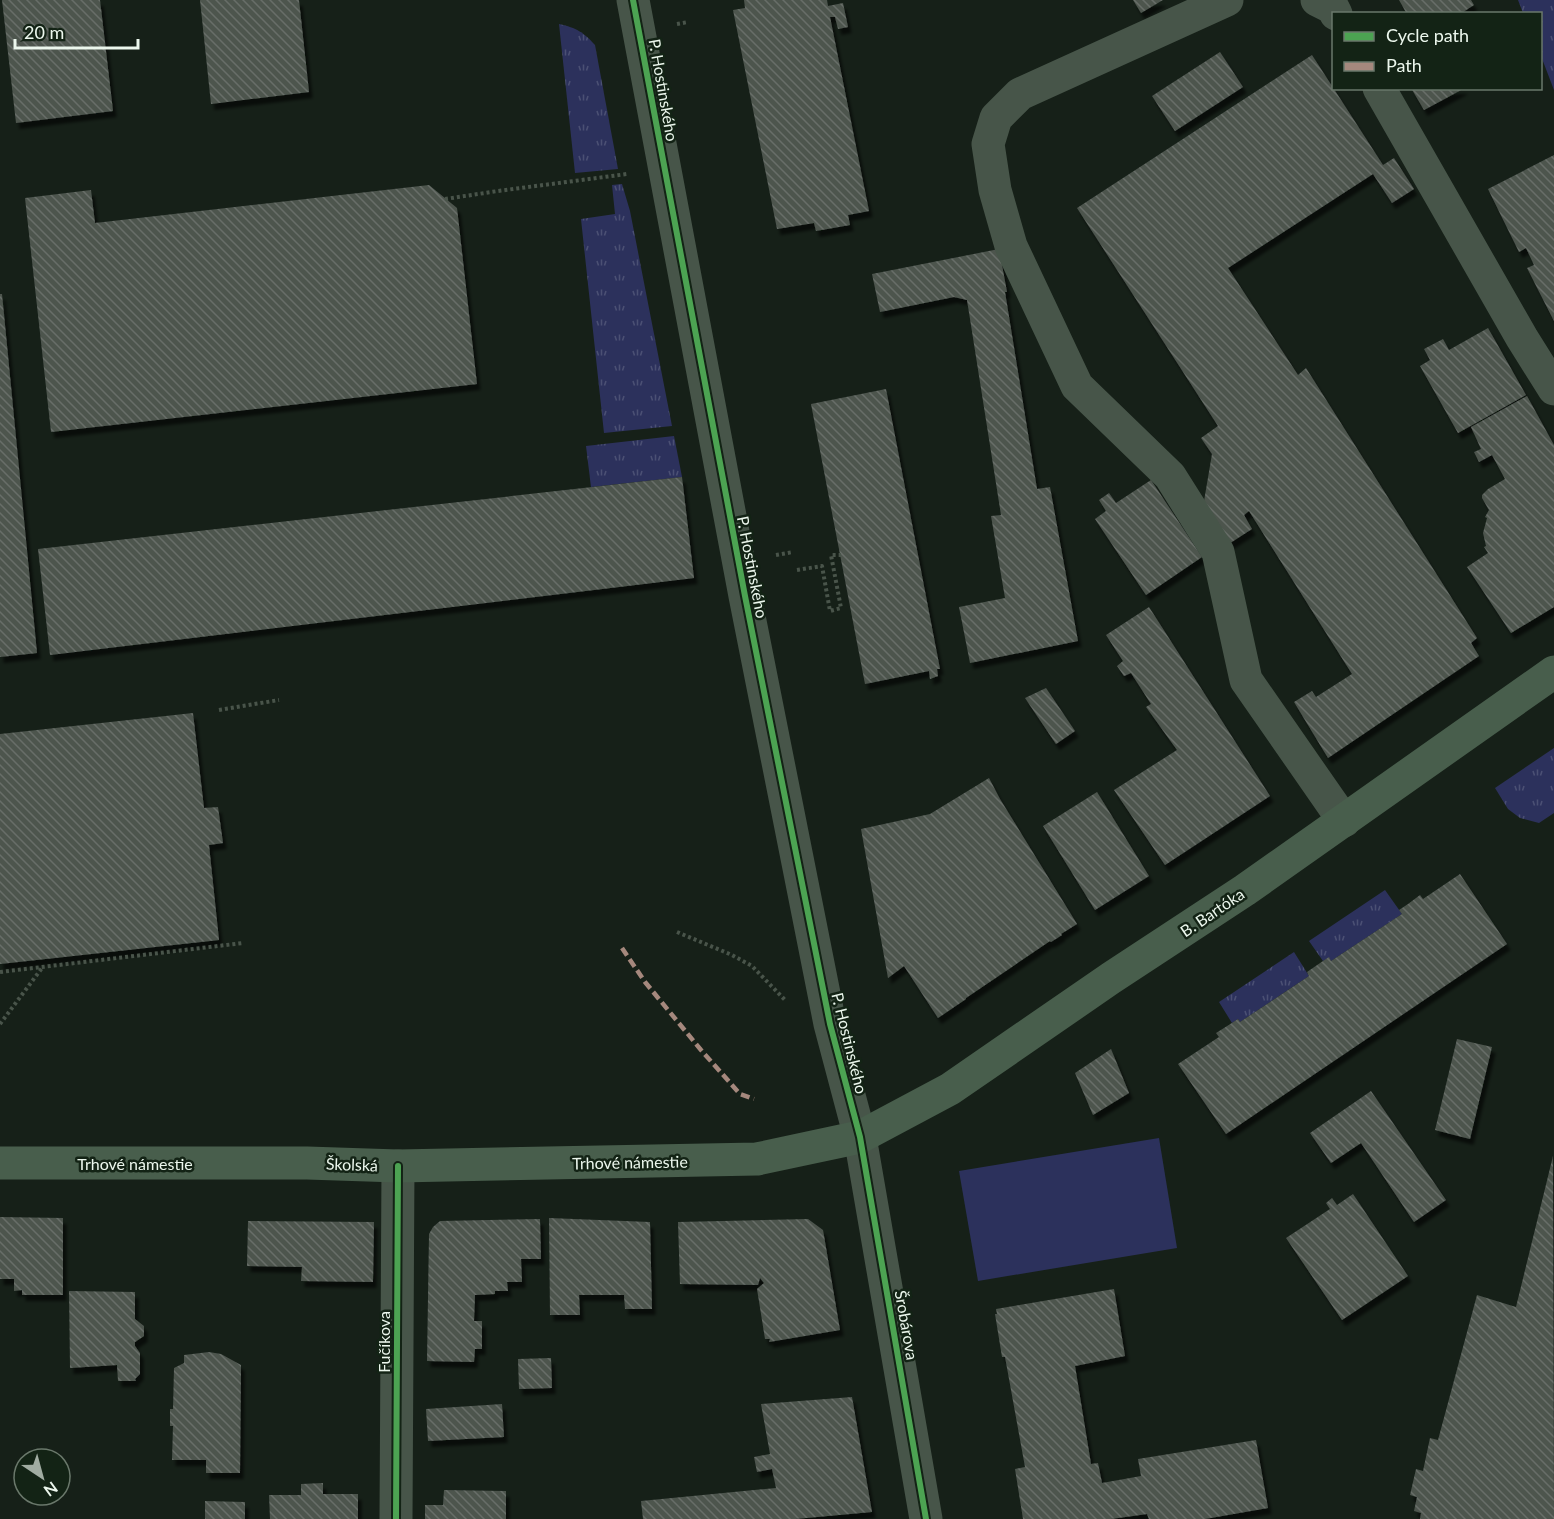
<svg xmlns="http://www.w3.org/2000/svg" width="1554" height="1519" viewBox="0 0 1554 1519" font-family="Lato,sans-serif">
	<defs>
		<pattern id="grass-tufts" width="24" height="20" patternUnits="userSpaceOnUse" patternTransform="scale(1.5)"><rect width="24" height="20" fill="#2c315c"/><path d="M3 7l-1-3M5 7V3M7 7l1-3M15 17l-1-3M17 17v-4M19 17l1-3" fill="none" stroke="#4b5074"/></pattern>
		<pattern id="building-back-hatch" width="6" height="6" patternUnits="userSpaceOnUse" patternTransform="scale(1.5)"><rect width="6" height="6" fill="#4d554e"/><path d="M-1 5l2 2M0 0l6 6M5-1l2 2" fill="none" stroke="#676e68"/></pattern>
		<filter id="shadow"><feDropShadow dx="3.5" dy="6" stdDeviation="1.5" flood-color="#0009"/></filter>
	</defs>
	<rect width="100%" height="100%" fill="#162018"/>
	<g fill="url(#grass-tufts)">
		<path d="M 1518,0 L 1554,0 L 1554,90 L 1541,56 L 1540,14 L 1523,13 Z"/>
		<path d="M 559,24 C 577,28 583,32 595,45 L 618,169 L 575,173 Z"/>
		<path d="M 622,184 L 630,211 L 672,426 L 604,433 L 581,219 L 615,214 L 612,185 Z"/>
		<path d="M 674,436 L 682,477 L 591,487 L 586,446 Z"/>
		<path d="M 1554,748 L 1554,813 L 1539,823 L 1520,818 L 1508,809 L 1495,788 Z"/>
		<path d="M 1385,890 L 1402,914 L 1331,961 L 1329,958 L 1323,961 L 1309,941 Z"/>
		<path d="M 1294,952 L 1309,976 L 1240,1022 L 1238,1019 L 1232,1023 L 1219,1002 Z"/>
	</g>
	<path fill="#2c315c" d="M 1159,1138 L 1177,1248 L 978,1281 L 959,1171 Z"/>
	<g fill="url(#building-back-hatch)" filter="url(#shadow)">
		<path d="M 2,0 L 100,0 L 113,111 L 16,123 Z"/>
		<path d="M 200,0 L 299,0 L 309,92 L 211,104 Z"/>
		<path d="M 744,0 L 827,0 L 828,6 L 843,3 L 848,27 L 838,29 L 835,17 L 830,17 L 869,211 L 848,215 L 850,225 L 816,231 L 814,223 L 777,229 L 733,10 L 745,8 Z"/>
		<path d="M 1133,0 L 1163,0 L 1141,13 Z"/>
		<path d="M 1399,0 L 1471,0 L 1474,5 L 1460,14 L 1407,14 Z"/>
		<path d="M 1220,52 L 1243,87 L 1175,131 L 1152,96 Z"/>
		<path d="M 1312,55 L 1383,165 L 1394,158 L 1414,189 L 1392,203 L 1373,174 L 1228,268 L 1298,375 L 1306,368 L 1477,638 L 1471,643 L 1479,656 L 1328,758 L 1294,702 L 1312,691 L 1316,697 L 1352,674 L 1249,511 L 1244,515 L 1252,529 L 1227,545 L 1203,507 L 1212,454 L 1201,438 L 1218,426 L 1077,208 Z"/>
		<path d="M 1411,88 L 1465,88 L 1424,110 Z"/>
		<path d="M 1554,155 L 1554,321 L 1527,268 L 1534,265 L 1526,248 L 1519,252 L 1488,189 Z"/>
		<path d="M 429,185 L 457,208 L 477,384 L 51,432 L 25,198 L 91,190 L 95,223 Z"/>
		<path d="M 999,249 L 1007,292 L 1005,292 L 1037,489 L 1050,487 L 1078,641 L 970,663 L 959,607 L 1005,598 L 991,516 L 1001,515 L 967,300 L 954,297 L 880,312 L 872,274 Z"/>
		<path d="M 0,294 L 2,294 L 37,653 L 0,657 Z"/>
		<path d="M 1488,328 L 1526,395 L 1458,433 L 1420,366 L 1430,360 L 1424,349 L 1443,339 L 1449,350 Z"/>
		<path d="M 886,389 L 940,669 L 937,669 L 938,676 L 930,679 L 929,671 L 865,684 L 811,404 Z"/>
		<path d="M 1527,396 L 1554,445 L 1554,607 L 1511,633 L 1467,567 L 1488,553 L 1484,547 L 1486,546 L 1483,533 L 1487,518 L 1485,517 L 1489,510 L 1482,498 L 1482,495 L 1488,489 L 1505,479 L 1492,455 L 1479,462 L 1474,452 L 1481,449 L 1471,427 Z"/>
		<path d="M 682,477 L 694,578 L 50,655 L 38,549 Z"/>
		<path d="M 1151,480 L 1202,557 L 1146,595 L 1095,519 L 1106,511 L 1099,500 L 1109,493 L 1116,503 Z"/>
		<path d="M 1149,607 L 1270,796 L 1165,865 L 1114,790 L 1177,750 L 1146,707 L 1151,704 L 1131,673 L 1124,676 L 1117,666 L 1123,661 L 1106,635 Z"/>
		<path d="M 1046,688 L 1075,731 L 1056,744 L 1025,698 Z"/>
		<path d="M 193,713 L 204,808 L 218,807 L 223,843 L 209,845 L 219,940 L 0,964 L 0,734 Z"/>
		<path d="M 989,778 L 1000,799 L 1077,924 L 1061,934 L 1062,935 L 1051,942 L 1050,941 L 966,998 L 966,999 L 938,1018 L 904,966 L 888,978 L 861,829 L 930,814 Z"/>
		<path d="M 1097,792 L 1149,876 L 1095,910 L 1043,826 Z"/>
		<path d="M 1460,874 L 1507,944 L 1226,1134 L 1178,1064 L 1219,1037 L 1216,1033 L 1224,1028 L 1238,1019 L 1240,1022 L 1309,976 L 1307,972 L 1323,961 L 1329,957 L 1331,961 L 1402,914 L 1399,910 L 1408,904 L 1420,895 L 1423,899 Z"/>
		<path d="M 1457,1039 L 1492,1047 L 1470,1139 L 1435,1130 Z"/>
		<path d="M 1111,1049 L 1129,1093 L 1093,1115 L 1075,1073 Z"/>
		<path d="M 1371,1091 L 1446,1200 L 1414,1222 L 1361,1143 L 1331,1163 L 1310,1133 Z"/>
		<path d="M 1553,1156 L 1554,1519 L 1420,1519 L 1421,1513 L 1414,1511 L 1417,1497 L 1410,1495 L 1416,1469 L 1423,1471 L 1430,1438 L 1438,1440 L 1477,1295 L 1516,1307 Z"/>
		<path d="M 1353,1194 L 1408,1276 L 1342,1320 L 1286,1238 L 1330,1209 L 1326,1203 L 1332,1198 L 1337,1205 Z"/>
		<path d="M 0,1217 L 63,1218 L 63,1295 L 22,1295 L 22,1290 L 14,1291 L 14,1279 L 0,1279 Z"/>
		<path d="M 549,1218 L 650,1222 L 652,1309 L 625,1309 L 624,1295 L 579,1295 L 580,1315 L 550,1315 Z"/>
		<path d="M 540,1219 L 541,1259 L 521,1259 L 522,1282 L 507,1282 L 508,1291 L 495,1291 L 495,1294 L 475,1295 L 474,1321 L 482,1321 L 482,1349 L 475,1349 L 474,1362 L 427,1361 L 429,1234 L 433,1227 L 440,1221 Z"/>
		<path d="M 808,1219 L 823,1230 L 840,1330 L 769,1342 L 770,1339 L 765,1339 L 757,1289 L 764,1283 L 760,1278 L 758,1285 L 680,1284 L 678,1222 Z"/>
		<path d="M 248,1221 L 374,1222 L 373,1282 L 301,1281 L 302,1267 L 247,1266 Z"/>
		<path d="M 1114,1289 L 1125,1356 L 1075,1366 L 1091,1464 L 1098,1463 L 1102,1483 L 1141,1476 L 1138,1459 L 1256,1440 L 1268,1508 L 1205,1519 L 1149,1519 L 1147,1514 L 1111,1519 L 1023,1519 L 1015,1469 L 1025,1467 L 1005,1357 L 1002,1357 L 995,1314 L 997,1314 L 996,1309 Z"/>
		<path d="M 69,1291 L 135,1292 L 135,1319 L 144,1326 L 144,1336 L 135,1342 L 135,1346 L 140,1353 L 140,1374 L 135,1379 L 136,1381 L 118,1381 L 117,1365 L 70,1368 Z"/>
		<path d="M 209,1352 L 221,1354 L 241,1365 L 240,1473 L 206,1473 L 206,1460 L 172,1460 L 173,1426 L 170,1426 L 170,1409 L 173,1409 L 174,1368 L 184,1363 L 184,1355 Z"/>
		<path d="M 551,1358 L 552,1388 L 519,1389 L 518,1359 Z"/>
		<path d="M 852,1397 L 872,1512 L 795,1519 L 643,1519 L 641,1501 L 776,1488 L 772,1469 L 757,1472 L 754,1457 L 770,1454 L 761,1404 Z"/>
		<path d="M 502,1404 L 504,1437 L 428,1441 L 426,1409 Z"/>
		<path d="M 323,1483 L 323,1494 L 358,1494 L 358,1519 L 270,1519 L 269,1495 L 301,1495 L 301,1484 Z"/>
		<path d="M 444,1490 L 506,1491 L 506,1519 L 425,1519 L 425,1505 L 443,1505 Z"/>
		<path d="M 205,1501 L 245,1502 L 245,1519 L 205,1519 Z"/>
	</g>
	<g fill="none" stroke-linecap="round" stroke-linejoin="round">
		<g stroke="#49544a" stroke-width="4" stroke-dasharray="3 3" stroke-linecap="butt">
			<path d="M 677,24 L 688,22"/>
			<path d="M 445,199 L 498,191 L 627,174"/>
			<path d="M 776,555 L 793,552"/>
			<path d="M 797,570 L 822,566 L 830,611 L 841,608 L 831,555 L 841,555"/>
			<path d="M 219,710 L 279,700"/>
			<path d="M 677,932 L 732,955 L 752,966 L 785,1000"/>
			<path d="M 0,972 L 243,943"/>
			<path d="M 0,1024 L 42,968"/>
		</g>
		<g stroke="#475549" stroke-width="33">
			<path d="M 633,0 L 745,596 L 830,1024 L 860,1137 L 926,1519"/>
			<path d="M 1227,0 L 1020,94 L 996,118 L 988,144 L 995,190 L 1011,246 L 1077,386 L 1170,476 L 1218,552 L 1246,680 L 1344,821"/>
			<path d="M 1317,0 L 1333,8 L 1336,14"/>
			<path d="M 1379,88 L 1522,338 L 1554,389"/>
			<path d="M 396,1519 L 398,1166"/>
		</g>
		<path stroke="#485e4c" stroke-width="33" d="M 0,1163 L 307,1163 L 398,1166 L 757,1159 L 860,1137 L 950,1089 L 1111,978 L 1245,890 L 1554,672"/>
		<path stroke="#a5887d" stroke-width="4.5" stroke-dasharray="9 4.5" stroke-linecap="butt" d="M 622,948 L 645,982 L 701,1050 L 740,1094 L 754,1099"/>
		<g stroke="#132315" stroke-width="10">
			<g id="cycleway">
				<path d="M 633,0 L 745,596 L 830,1024 L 860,1137 L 926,1519"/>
				<path d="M 396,1519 L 398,1166"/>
			</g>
		</g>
		<use href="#cycleway" stroke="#4ca352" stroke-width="6"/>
	</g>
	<g text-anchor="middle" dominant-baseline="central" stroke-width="5" stroke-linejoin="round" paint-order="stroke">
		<g font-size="16" fill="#ecf7ed" stroke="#132315">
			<text transform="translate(664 90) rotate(80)">P. Hostinského</text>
			<text transform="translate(753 567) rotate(79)">P. Hostinského</text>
			<text transform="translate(1212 912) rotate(-34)">B. Bartóka</text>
			<text transform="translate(850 1043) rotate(76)">P. Hostinského</text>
			<text transform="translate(630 1162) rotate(-1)">Trhové námestie</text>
			<text x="135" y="1163">Trhové námestie</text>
			<text transform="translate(352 1164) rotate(2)">Školská</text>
			<text transform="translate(907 1325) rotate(80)">Šrobárova</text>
			<text transform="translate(383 1342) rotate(-90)">Fučíkova</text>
		</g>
	</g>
	<rect x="1332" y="12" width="210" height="78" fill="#132315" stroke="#6a786b" stroke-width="1.5"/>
	<rect x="1344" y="32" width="30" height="9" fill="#4ca352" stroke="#6a786b" stroke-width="1.5"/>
	<text x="1386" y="42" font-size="18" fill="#ecf7ed">Cycle path</text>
	<rect x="1344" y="62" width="30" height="9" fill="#a5887d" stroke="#6a786b" stroke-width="1.5"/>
	<text x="1386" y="72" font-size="18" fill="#ecf7ed">Path</text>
	<g transform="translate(42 1477) rotate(144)"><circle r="28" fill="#132315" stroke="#6a786b" stroke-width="1.5"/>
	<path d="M0-4.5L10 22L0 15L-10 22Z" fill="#a1aca2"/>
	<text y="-9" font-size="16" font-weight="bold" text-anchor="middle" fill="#ecf7ed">N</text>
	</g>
	<path d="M15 39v9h123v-9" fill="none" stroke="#ecf7ed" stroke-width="3"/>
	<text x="24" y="39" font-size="18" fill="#ecf7ed" stroke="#132315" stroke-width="4.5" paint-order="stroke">20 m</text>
</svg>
